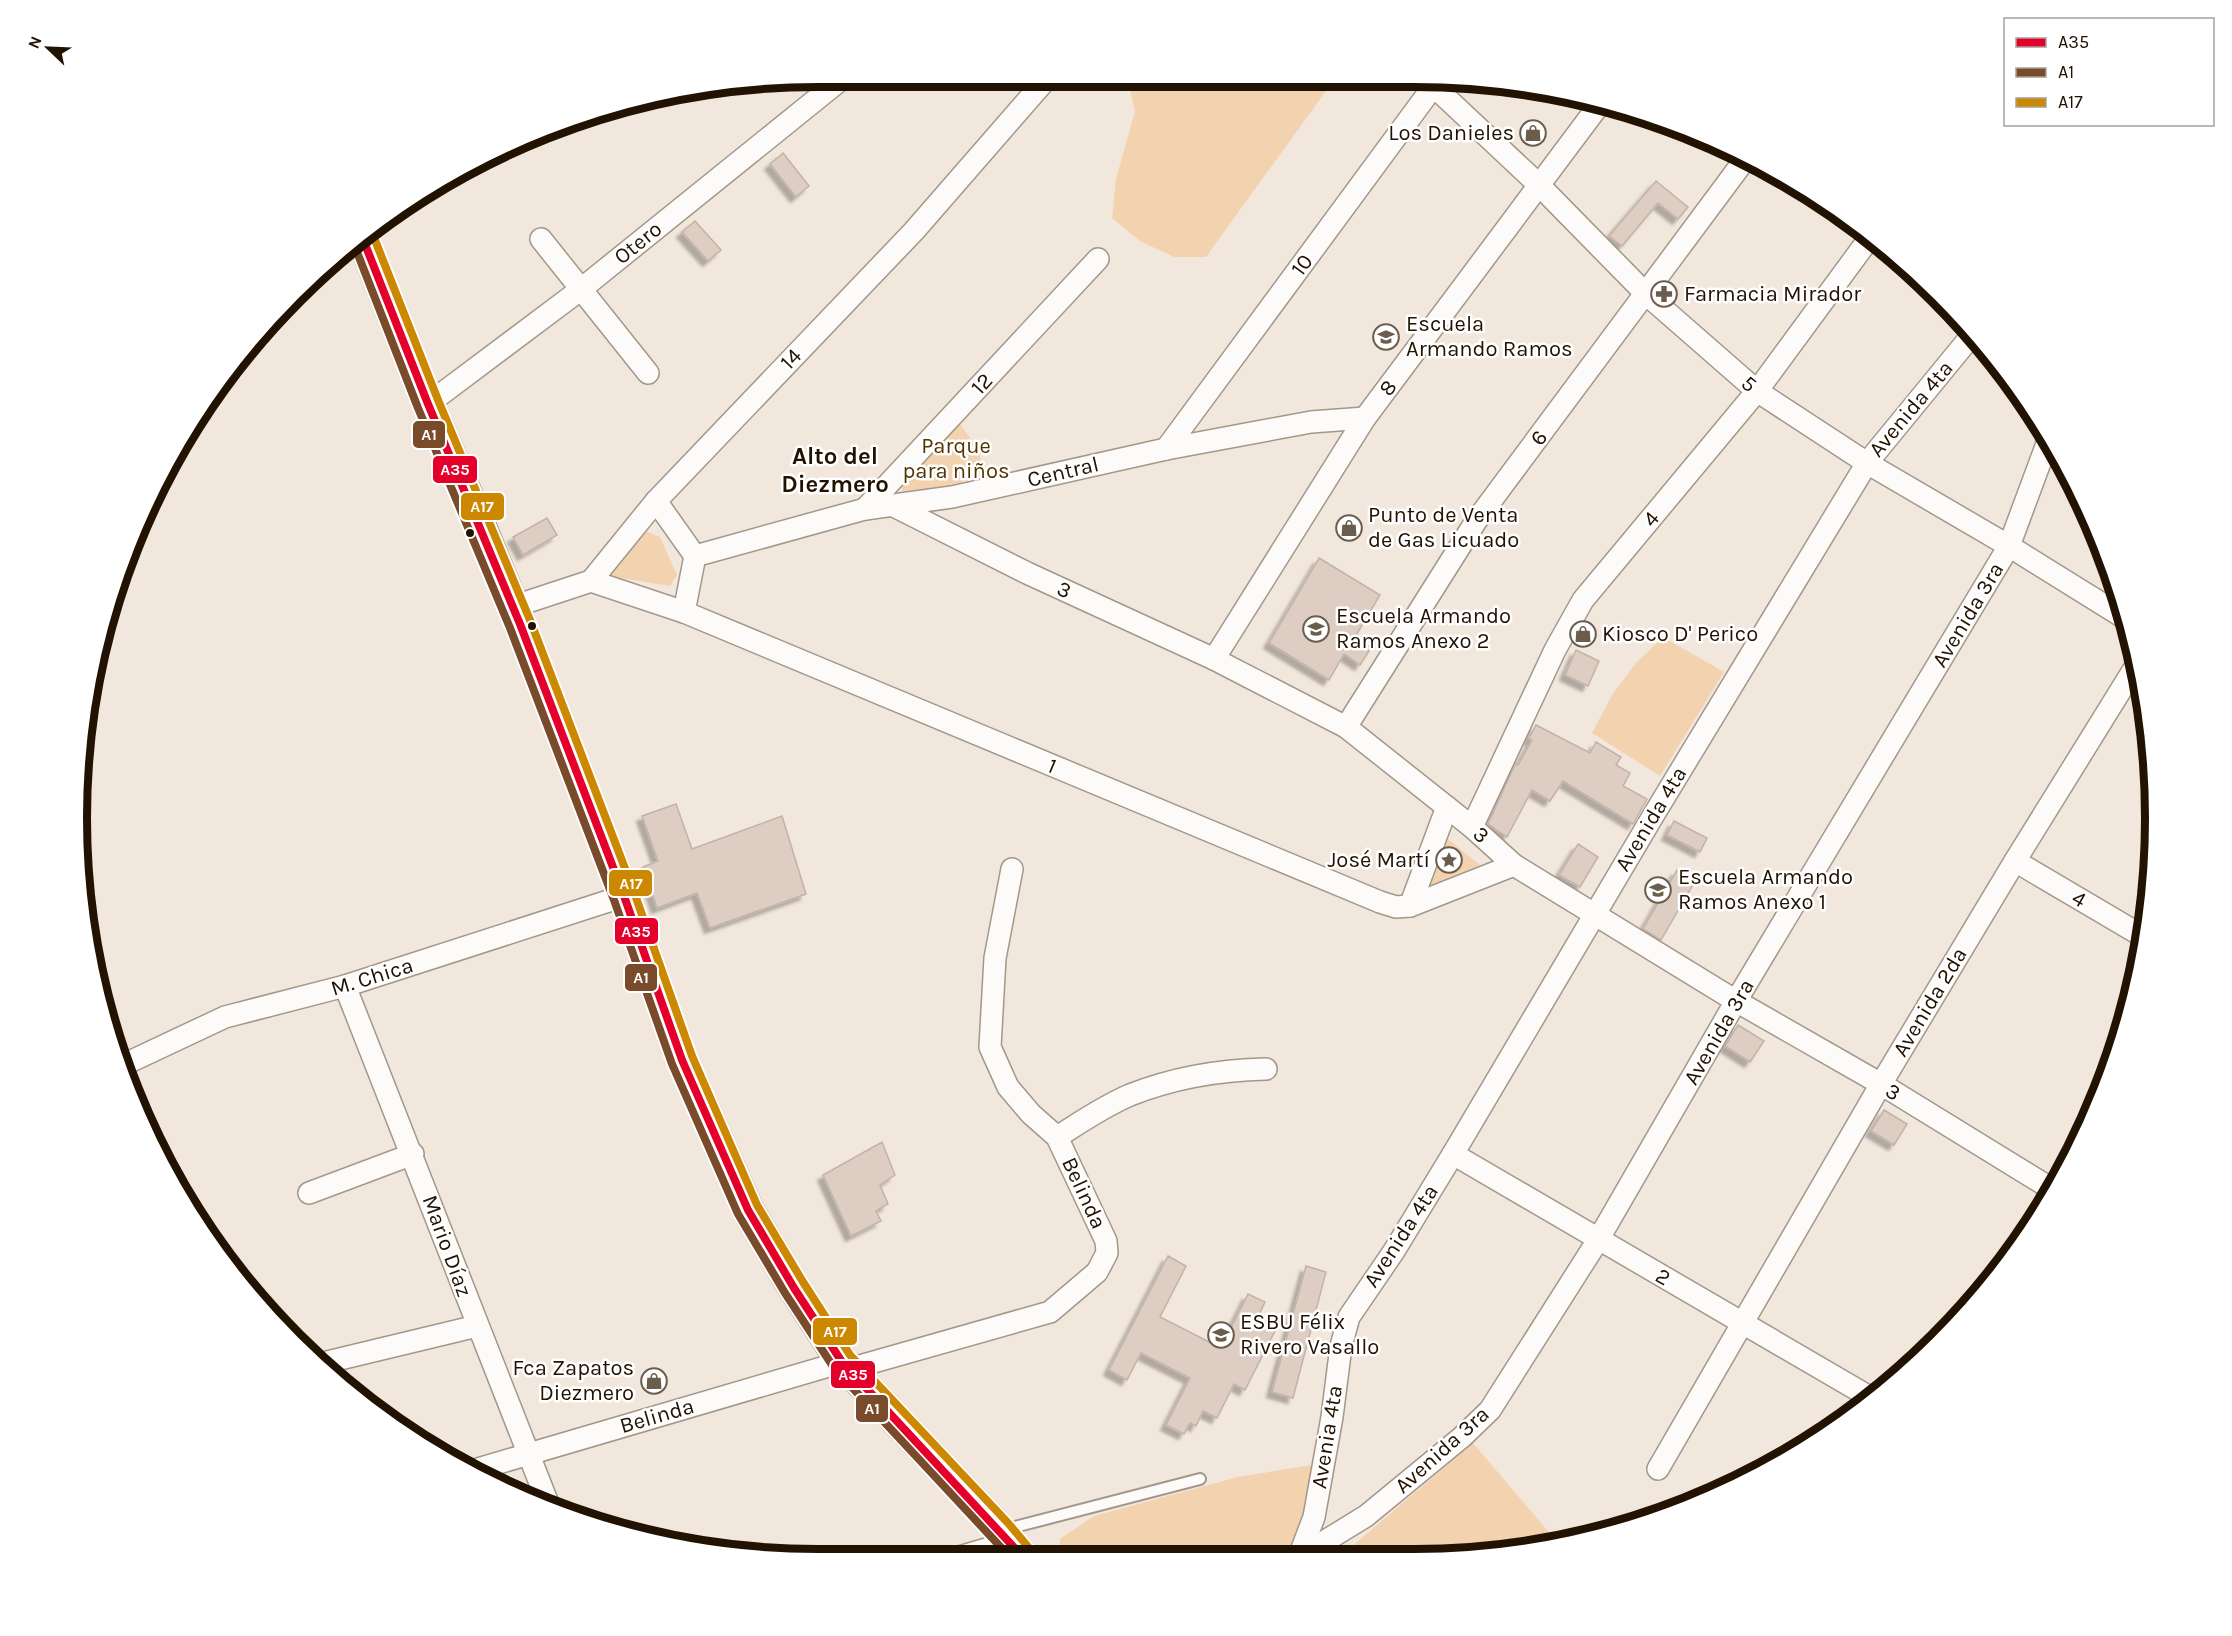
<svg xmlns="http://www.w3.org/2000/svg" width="2232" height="1636" viewBox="0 0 2232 1636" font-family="Karla,sans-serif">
	<defs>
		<filter id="shadow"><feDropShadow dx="-5.5" dy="5.5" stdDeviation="1.5" flood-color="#0004"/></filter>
	</defs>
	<rect width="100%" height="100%" fill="#f2e7dc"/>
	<g fill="#f3d3af">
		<path d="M 1127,77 L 1336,77 L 1206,257 L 1174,257 L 1140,241 L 1112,218 L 1116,179 L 1135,111 Z"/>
		<path d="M 958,421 L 979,451 L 984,476 L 906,497 L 899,483 Z"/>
		<path d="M 645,531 L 660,537 L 677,575 L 670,586 L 609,576 Z"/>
		<path d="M 1663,637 L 1724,672 L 1660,776 L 1592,733 L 1612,695 L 1636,663 Z"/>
		<path d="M 1443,835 L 1480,865 L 1425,887 Z"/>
		<path d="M 1473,1443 L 1554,1538 L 1549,1543 L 1511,1553 L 1343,1554 Z"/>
		<path d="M 1318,1464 L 1303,1538 L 1281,1555 L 1064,1556 L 1060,1547 L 1060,1539 L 1094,1516 L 1238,1477 Z"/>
	</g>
	<g fill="#decdc2" stroke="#c2b2a7" stroke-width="1.5" filter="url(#shadow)">
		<path d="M 783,153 L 809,186 L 796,197 L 770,164 Z"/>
		<path d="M 1656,181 L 1688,207 L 1678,219 L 1658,203 L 1622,246 L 1609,236 Z"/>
		<path d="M 695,221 L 721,250 L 708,261 L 682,232 Z"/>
		<path d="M 547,518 L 557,535 L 523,555 L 513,537 Z"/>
		<path d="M 1319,558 L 1380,595 L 1355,637 L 1371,648 L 1360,665 L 1344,654 L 1329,680 L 1269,643 Z"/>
		<path d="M 1576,650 L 1599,661 L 1588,686 L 1565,675 Z"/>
		<path d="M 1536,725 L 1590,753 L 1596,742 L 1621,757 L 1616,765 L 1630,773 L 1623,786 L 1647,799 L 1633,824 L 1563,781 L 1550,801 L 1532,790 L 1507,837 L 1488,824 L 1512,771 L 1516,764 L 1518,765 L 1532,740 L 1529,738 Z"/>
		<path d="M 676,804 L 692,849 L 782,816 L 806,894 L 710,928 L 697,893 L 657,908 L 643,867 L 658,861 L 642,816 Z"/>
		<path d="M 1674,821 L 1707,838 L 1700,852 L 1667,835 Z"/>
		<path d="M 1578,844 L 1598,857 L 1580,887 L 1559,875 Z"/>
		<path d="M 1677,870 L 1695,881 L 1661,940 L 1643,929 Z"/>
		<path d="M 1738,1025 L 1764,1041 L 1750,1062 L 1725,1046 Z"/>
		<path d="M 1884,1110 L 1907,1124 L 1894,1145 L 1871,1131 Z"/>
		<path d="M 882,1142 L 895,1175 L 880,1185 L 888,1204 L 876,1211 L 881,1221 L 851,1236 L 823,1175 Z"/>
		<path d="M 1168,1256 L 1186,1266 L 1160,1317 L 1221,1348 L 1248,1294 L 1265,1302 L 1258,1317 L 1277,1327 L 1245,1390 L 1234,1384 L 1217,1418 L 1203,1411 L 1196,1426 L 1190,1423 L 1184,1434 L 1166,1425 L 1190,1378 L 1141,1353 L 1127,1380 L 1109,1370 Z"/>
		<path d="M 1306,1266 L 1326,1272 L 1293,1398 L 1272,1392 Z"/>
	</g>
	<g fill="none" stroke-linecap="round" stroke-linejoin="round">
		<g stroke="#a39789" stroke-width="14">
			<path id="service" d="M 1003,1530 L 1200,1479"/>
		</g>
		<g stroke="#a39789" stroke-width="24">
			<g id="minor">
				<path d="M 1425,78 L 1539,185 L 1646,294 L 1757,391 L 1867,463 L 2009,546 L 2128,620"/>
				<path d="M 541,239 L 648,373"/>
				<path d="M 428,404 L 580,290 L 844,77"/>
				<path d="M 1166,449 L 1438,80"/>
				<path d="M 656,501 L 695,556 L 684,612"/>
				<path d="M 894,506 L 1027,573 L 1214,659 L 1346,727 L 1472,827 L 1514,865 L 1736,1001 L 1881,1084 L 2055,1191"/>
				<path d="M 865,509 L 1098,259"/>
				<path d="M 695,556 L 865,509 L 952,497 L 1166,449 L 1311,422 L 1365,418"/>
				<path d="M 591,581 L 684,612 L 1380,902 L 1396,907 L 1410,906 L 1514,865"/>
				<path d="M 512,607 L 591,581 L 656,501 L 914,231 L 1048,77"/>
				<path d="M 1214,659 L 1365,418 L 1602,101"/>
				<path d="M 1346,727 L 1476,521 L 1746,158"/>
				<path d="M 1472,827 L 1555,650 L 1583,600 L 1757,391 L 1871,236"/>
				<path d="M 2015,861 L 2144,937"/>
				<path d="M 1410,906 L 1447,807"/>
				<path d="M 345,986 L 549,1506"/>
				<path d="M 123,1065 L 225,1017 L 345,986 L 624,896"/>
				<path d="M 1057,1137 C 1081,1122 1104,1106 1130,1095 C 1173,1078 1219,1070 1266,1069"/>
				<path d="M 1453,1154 L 1873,1399"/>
				<path d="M 309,1193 L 413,1154"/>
				<path d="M 319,1364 L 477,1326"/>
				<path d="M 849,1369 L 1050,1312 L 1097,1272 L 1107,1253 L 1106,1241 L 1057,1137 L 1031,1114 L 1008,1087 L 990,1047 L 995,958 L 1012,869"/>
				<path d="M 1658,1469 L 1881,1084 L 2015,861 L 2137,664"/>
				<path d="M 471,1471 L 842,1362"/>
				<path d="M 1300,1554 L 1314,1517 L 1332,1417 L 1341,1346 L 1349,1317 L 1394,1251 L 1453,1154 L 1653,816 L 1867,463 L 1972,335"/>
				<path d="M 1304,1554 L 1366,1516 L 1462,1437 L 1490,1410 L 1598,1240 L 1736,1001 L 2009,546 L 2048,441"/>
				<path d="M 959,1557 L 1010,1542"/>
			</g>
		</g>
		<g stroke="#a39789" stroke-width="33">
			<path id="secondary" d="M 363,239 L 428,404 L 482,530 L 520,624 L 624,896 L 682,1060 L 748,1210 L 794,1288 L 842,1362 L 1000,1530 L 1022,1556"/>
		</g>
		<use href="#service" stroke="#fdfbfa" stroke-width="10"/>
		<use href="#minor" stroke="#fdfbfa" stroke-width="21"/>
		<use href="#secondary" stroke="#fdfbfa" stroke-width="30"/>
		<g stroke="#fff" stroke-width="12">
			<path id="bus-1" d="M 363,239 L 428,404 L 520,624 L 624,896 L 682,1060 L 748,1210 L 794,1288 L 842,1362 L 1022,1556"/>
		</g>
		<g stroke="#fff" stroke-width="12">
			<path id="bus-2" d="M 355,247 L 418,408 L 510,628 L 614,900 L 672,1064 L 738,1214 L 785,1293 L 834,1368 L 1009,1556"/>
		</g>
		<g stroke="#fff" stroke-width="12">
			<path id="bus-3" d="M 373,235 L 438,400 L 530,620 L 634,892 L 692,1056 L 757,1205 L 803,1282 L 850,1355 L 1008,1523 L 1030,1549"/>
		</g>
		<use href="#bus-1" stroke="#e4002b" stroke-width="8"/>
		<use href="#bus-2" stroke="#7a4b2a" stroke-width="8"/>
		<use href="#bus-3" stroke="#c80" stroke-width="8"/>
	</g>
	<defs>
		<g id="shop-ring" transform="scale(1.35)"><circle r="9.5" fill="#fff" stroke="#6a5d4e" stroke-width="1.5"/><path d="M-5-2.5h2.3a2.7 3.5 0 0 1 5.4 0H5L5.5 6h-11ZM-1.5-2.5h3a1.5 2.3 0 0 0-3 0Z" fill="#6a5d4e"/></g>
		<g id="pharmacy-ring" transform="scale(1.35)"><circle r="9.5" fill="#fff" stroke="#6a5d4e" stroke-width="1.5"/><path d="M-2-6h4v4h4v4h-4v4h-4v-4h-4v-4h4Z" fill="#6a5d4e"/></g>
		<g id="school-ring" transform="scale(1.35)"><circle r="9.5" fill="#fff" stroke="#6a5d4e" stroke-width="1.5"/><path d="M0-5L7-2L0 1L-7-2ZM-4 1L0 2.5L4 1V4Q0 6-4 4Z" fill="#6a5d4e"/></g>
		<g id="sight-ring" transform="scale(1.35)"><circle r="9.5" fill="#fff" stroke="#6a5d4e" stroke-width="1.5"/><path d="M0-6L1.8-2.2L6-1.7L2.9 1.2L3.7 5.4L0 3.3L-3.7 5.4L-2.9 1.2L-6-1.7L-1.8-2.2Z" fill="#6a5d4e"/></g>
	</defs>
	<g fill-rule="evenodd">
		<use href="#shop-ring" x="1533" y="133"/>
		<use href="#pharmacy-ring" x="1664" y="294"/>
		<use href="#school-ring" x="1386" y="337"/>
		<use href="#shop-ring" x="1349" y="528"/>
		<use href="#school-ring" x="1316" y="629"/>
		<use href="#shop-ring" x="1583" y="634"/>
		<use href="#sight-ring" x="1449" y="860"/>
		<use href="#school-ring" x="1658" y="890"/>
		<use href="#school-ring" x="1221" y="1335"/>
		<use href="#shop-ring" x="654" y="1381"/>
	</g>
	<g fill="#211201" stroke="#fff" stroke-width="2">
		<circle cx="470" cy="533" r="5"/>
		<circle cx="532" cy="626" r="5"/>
	</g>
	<g text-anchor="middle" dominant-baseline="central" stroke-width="5" stroke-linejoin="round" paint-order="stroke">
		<g font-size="22" fill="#211201" stroke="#fff" text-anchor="start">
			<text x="1514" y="133" text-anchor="end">Los Danieles</text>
			<text x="1684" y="294">Farmacia Mirador</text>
			<text x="1406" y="324">Escuela<tspan x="1406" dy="25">Armando Ramos</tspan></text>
			<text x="1368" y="515">Punto de Venta<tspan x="1368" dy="25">de Gas Licuado</tspan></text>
			<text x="1336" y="616">Escuela Armando<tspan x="1336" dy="25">Ramos Anexo 2</tspan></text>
			<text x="1602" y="634">Kiosco D' Perico</text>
			<text x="1430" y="860" text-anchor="end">José Martí</text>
			<text x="1678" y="877">Escuela Armando<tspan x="1678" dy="25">Ramos Anexo 1</tspan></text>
			<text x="1240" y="1322">ESBU Félix<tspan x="1240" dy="25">Rivero Vasallo</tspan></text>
			<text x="634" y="1368" text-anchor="end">Fca Zapatos<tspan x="634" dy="25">Diezmero</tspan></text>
		</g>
		<g font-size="22" fill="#211201" stroke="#fff">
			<text transform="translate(638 243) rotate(-39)">Otero</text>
			<text transform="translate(1302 265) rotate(-54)">10</text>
			<text transform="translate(791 359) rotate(-46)">14</text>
			<text transform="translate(982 384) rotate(-47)">12</text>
			<text transform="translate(1749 384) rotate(39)">5</text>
			<text transform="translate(1388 388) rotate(-53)">8</text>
			<text transform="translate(1911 409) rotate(-50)">Avenida 4ta</text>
			<text transform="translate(1539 438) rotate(-53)">6</text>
			<text transform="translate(1063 472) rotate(-13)">Central</text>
			<text transform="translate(1651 519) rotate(-50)">4</text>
			<text transform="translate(1064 590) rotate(25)">3</text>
			<text transform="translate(1968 615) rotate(-59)">Avenida 3ra</text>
			<text transform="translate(1052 766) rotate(23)">1</text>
			<text transform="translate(1651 819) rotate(-59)">Avenida 4ta</text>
			<text transform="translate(1481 835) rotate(42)">3</text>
			<text transform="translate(2079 899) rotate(30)">4</text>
			<text transform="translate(372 977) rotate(-17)">M. Chica</text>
			<text transform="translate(1930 1002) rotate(-59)">Avenida 2da</text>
			<text transform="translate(1719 1032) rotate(-60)">Avenida 3ra</text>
			<text transform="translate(1893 1092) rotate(31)">3</text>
			<text transform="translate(1084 1193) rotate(65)">Belinda</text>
			<text transform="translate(1401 1236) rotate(-57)">Avenida 4ta</text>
			<text transform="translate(447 1246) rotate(70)">Mario Díaz</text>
			<text transform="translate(1663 1277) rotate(29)">2</text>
			<text transform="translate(657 1416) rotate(-16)">Belinda</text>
			<text transform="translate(1327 1437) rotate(-81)">Avenia 4ta</text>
			<text transform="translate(1442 1450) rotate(-42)">Avenida 3ra</text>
		</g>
		<g font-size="22" fill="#543302" stroke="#fff">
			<text x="956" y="446">Parque<tspan x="956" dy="25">para niños</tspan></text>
		</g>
		<g font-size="24" font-weight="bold" fill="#211201" stroke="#fff">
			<text x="835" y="456">Alto del<tspan x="835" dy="28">Diezmero</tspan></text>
		</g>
	</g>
	<path d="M0 0H2232V1636H0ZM818 87H1414A731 731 0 0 1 2145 818V818A731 731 0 0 1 1414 1549H818A731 731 0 0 1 87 818V818A731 731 0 0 1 818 87Z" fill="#fff" fill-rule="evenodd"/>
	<path fill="none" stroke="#211201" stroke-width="8" d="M818 87H1414A731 731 0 0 1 2145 818V818A731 731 0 0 1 1414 1549H818A731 731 0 0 1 87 818V818A731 731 0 0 1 818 87Z"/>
	<g stroke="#fff" stroke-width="2">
		<rect x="412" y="420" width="34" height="29" rx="6" fill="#7a4b2a"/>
		<rect x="432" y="455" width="46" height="29" rx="6" fill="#e4002b"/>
		<rect x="460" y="492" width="45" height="29" rx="6" fill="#c80"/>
		<rect x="608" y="869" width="45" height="28" rx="6" fill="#c80"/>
		<rect x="614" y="917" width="45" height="28" rx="6" fill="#e4002b"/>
		<rect x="624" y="963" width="34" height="29" rx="6" fill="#7a4b2a"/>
		<rect x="812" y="1317" width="46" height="29" rx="6" fill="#c80"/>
		<rect x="830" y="1360" width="46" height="29" rx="6" fill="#e4002b"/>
		<rect x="855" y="1394" width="34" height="29" rx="6" fill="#7a4b2a"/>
	</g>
	<g font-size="16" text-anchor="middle" font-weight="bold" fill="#fff">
		<text x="429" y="440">A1</text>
		<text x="455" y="475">A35</text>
		<text x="482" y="512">A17</text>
		<text x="631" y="889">A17</text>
		<text x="636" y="937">A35</text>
		<text x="641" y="983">A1</text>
		<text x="835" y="1337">A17</text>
		<text x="853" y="1380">A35</text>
		<text x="872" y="1414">A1</text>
	</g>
	<rect x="2004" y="18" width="210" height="108" fill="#ffffff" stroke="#a6a099" stroke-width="1.5"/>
	<rect x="2016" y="38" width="30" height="9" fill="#e4002b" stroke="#a6a099" stroke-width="1.5"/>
	<text x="2058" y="48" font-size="18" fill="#211201">A35</text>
	<rect x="2016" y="68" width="30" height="9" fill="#7a4b2a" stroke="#a6a099" stroke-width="1.5"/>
	<text x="2058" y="78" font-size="18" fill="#211201">A1</text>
	<rect x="2016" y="98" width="30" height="9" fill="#cc8800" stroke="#a6a099" stroke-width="1.5"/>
	<text x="2058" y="108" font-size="18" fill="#211201">A17</text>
	<g transform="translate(48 48) rotate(293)" stroke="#ffffff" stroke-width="4.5" paint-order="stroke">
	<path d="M0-4.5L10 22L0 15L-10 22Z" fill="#211201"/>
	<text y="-9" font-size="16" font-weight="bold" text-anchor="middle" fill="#211201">N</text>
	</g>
</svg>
